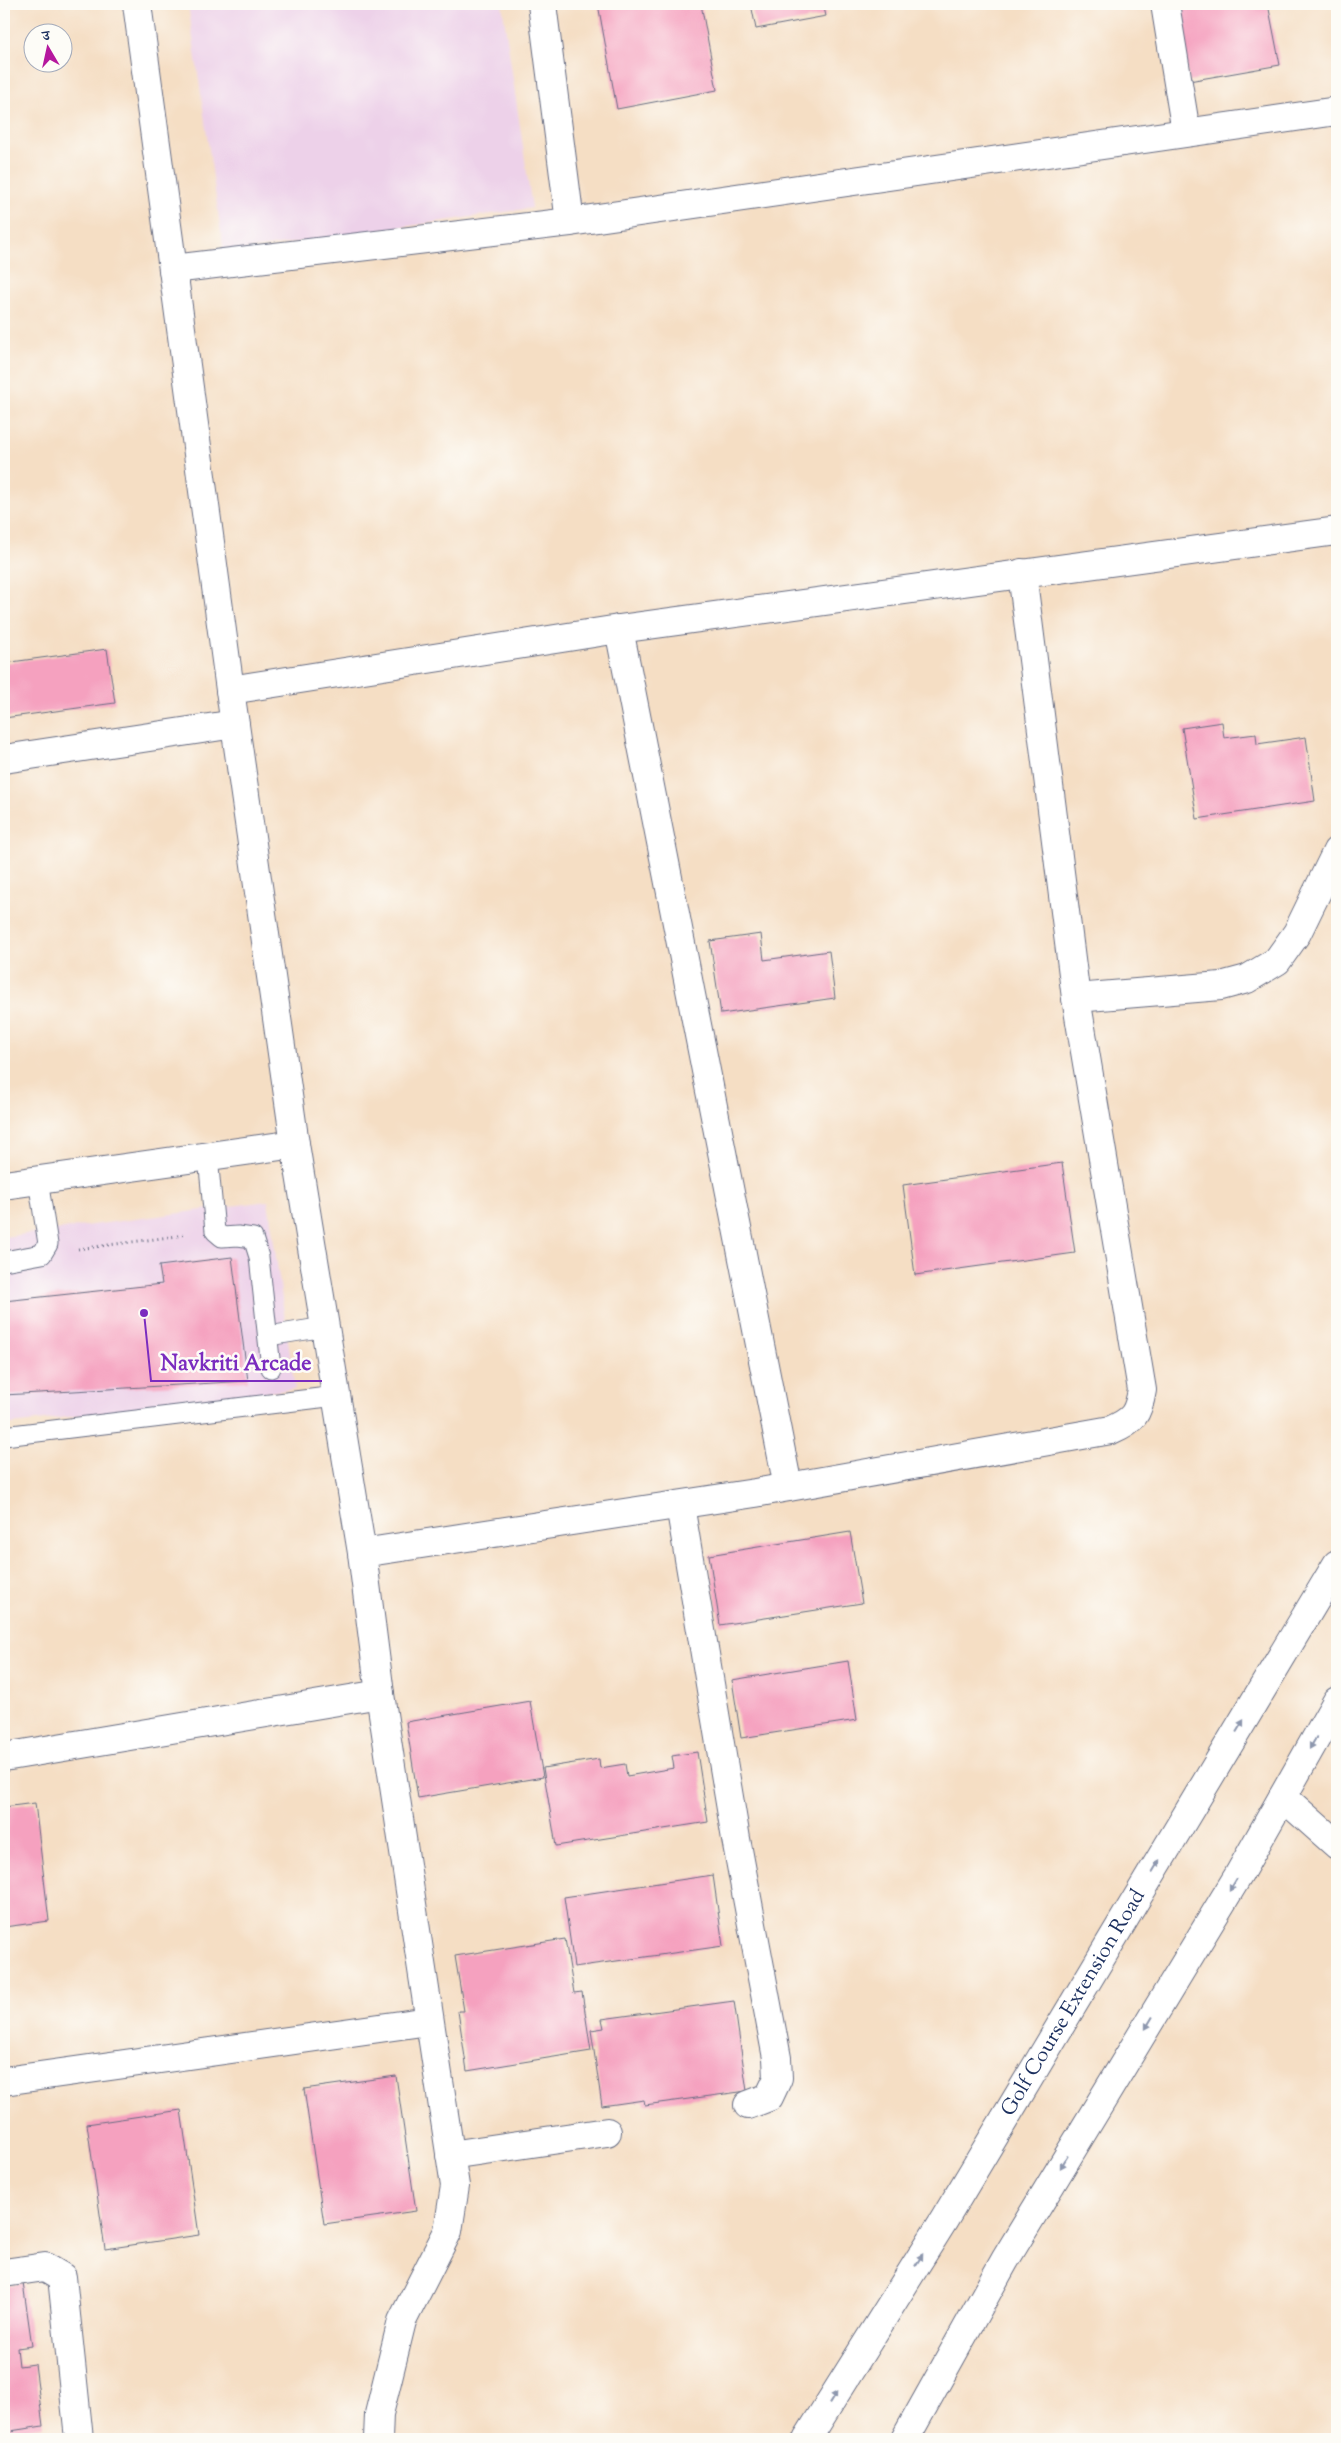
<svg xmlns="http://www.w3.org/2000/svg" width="1341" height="2443" viewBox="0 0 1341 2443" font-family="'Sorts Mill Goudy','Noto Serif Devanagari',serif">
	<rect width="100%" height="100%" fill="#fdfcf7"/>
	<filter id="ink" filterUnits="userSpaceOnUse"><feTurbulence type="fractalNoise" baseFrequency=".02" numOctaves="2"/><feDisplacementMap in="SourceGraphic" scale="10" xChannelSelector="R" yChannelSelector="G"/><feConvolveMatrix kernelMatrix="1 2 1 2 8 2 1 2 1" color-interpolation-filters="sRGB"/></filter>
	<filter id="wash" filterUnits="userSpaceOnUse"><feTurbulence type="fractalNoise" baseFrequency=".0096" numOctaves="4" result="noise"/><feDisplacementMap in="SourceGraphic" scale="20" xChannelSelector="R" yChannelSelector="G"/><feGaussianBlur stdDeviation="1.12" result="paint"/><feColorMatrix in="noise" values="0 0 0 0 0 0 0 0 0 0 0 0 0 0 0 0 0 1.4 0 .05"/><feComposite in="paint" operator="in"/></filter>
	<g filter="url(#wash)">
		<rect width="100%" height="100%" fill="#f5dec4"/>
		<g fill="#edd1e9">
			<path d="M 188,4 L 502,4 L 532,208 L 224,253 Z"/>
			<path d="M 268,1201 L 295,1389 L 4,1425 L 4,1237 Z"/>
		</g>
		<g id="blocks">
			<g fill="#f5a1bf">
				<path d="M 598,4 L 701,4 L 717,90 L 617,109 Z"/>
				<path d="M 751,4 L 823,4 L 826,16 L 756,29 Z"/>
				<path d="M 1175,4 L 1268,4 L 1280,65 L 1189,81 Z"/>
				<path d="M 107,649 L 115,703 L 4,718 L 4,663 Z"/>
				<path d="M 1222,722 L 1224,738 L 1256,734 L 1257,744 L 1306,737 L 1315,801 L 1197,819 L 1182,728 Z"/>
				<path d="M 761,934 L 764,960 L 829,951 L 835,998 L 721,1014 L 710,941 Z"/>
				<path d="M 1062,1163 L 1075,1253 L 915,1275 L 903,1185 Z"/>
				<path d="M 232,1257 L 248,1381 L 4,1395 L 4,1301 L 162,1284 L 159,1266 Z"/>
				<path d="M 850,1532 L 862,1603 L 720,1625 L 709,1555 Z"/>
				<path d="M 848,1661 L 857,1720 L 741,1738 L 732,1680 Z"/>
				<path d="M 530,1701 L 543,1777 L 418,1798 L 406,1722 Z"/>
				<path d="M 697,1752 L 708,1822 L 556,1846 L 543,1768 L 599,1759 L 600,1768 L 625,1764 L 627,1776 L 674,1768 L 672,1756 Z"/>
				<path d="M 35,1803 L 49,1921 L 4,1927 L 4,1807 Z"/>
				<path d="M 713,1875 L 723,1946 L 574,1967 L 564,1897 Z"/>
				<path d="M 565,1939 L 574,1993 L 582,1992 L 591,2051 L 467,2071 L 458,2011 L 464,2011 L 455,1956 Z"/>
				<path d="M 734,2001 L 747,2091 L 645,2105 L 644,2100 L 602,2106 L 591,2030 L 604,2028 L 602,2019 Z"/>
				<path d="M 396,2076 L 416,2211 L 324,2224 L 304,2089 Z"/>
				<path d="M 181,2110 L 199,2235 L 105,2249 L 87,2124 Z"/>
				<path d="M 23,2283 L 32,2346 L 17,2348 L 19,2366 L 35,2364 L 43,2426 L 4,2432 L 4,2286 Z"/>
			</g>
		</g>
	</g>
	<g filter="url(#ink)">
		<use href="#blocks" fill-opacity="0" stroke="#676c82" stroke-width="1"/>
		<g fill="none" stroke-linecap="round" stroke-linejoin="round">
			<g stroke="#676c82" stroke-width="21">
				<g id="lane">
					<path d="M 208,1157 L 215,1231 L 222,1237 L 238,1236 L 253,1238 L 259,1257 L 271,1368"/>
					<path d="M 4,1261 L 42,1254 L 48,1244 L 38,1180"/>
					<path d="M 268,1336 L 325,1327"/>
					<path d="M 4,1436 L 336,1396"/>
				</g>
			</g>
			<g stroke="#676c82" stroke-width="30">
				<g id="street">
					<path d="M 137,4 L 230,690 L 295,1144 L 362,1553 L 380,1694 L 455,2186 L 448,2231 L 402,2321 L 379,2414 L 378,2439"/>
					<path d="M 542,4 L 570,222"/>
					<path d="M 1165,4 L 1186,132"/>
					<path d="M 173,269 L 570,222 L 1337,111"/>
					<path d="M 619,629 L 788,1487"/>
					<path d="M 230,690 L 619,629 L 1337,531"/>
					<path d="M 4,759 L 235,724"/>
					<path d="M 1076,998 L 1221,986 L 1247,979 L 1277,961 L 1297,933 L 1337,851"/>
					<path d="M 4,1185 L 295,1144"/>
					<path d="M 680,1505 L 736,1839 L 777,2058 L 778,2078 L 769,2097 L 748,2105"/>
					<path d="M 362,1553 L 755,1493 L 1111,1430 C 1134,1420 1138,1414 1142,1390 L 1076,998 L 1022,573"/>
					<path d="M 4,1757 L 380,1694"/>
					<path d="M 1283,1797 L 1337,1845"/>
					<path d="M 4,2081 L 429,2021"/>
					<path d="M 450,2155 L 607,2132"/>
					<path d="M 4,2273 L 45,2267 L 62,2277 L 79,2439"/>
				</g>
			</g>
			<g stroke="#676c82" stroke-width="30">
				<g id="secondary">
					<path id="s1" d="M 807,2439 L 944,2220 L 1337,1564"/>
					<path d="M 905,2439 L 1005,2260 L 1238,1876 L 1337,1701"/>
				</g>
			</g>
			<path stroke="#676c82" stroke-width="3" stroke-dasharray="1 4" stroke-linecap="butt" d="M 78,1249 L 185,1235"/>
			<use href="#lane" stroke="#fff" stroke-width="19"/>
			<use href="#street" stroke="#fff" stroke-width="28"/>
			<use href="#secondary" stroke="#fff" stroke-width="28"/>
		</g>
		<defs><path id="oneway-solid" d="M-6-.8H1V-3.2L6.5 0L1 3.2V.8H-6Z" transform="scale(1.25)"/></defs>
		<g fill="#8d97ae">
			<use href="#oneway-solid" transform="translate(1240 1726) rotate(-59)"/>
			<use href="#oneway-solid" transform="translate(1313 1743) rotate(120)"/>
			<use href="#oneway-solid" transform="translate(1156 1866) rotate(-59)"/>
			<use href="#oneway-solid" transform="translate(1233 1885) rotate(121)"/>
			<use href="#oneway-solid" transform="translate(1149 2023) rotate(121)"/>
			<use href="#oneway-solid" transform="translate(1064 2162) rotate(121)"/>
			<use href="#oneway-solid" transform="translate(919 2260) rotate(-58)"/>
			<use href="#oneway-solid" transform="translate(833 2398) rotate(-58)"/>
		</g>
	</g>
	<g text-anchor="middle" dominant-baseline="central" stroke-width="5" stroke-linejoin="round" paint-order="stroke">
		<g font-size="21" fill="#1b2f5e" stroke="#fdfcf7">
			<text stroke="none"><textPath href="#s1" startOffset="511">Golf Course Extension Road</textPath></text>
		</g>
	</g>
	<path fill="none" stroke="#7b2cbf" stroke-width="2" d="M144 1313L151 1381H322"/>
	<circle fill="#7b2cbf" stroke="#fdfcf7" stroke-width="2" cx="144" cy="1313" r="5"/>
	<g font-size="22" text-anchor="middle" font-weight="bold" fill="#7b2cbf" stroke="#fdfcf7" stroke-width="5" stroke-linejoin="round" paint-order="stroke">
		<text x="236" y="1370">Navkriti Arcade</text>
	</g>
	<rect width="1341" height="2443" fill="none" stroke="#fdfcf7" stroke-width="20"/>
	<g transform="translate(48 48) rotate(351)"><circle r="24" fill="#fdfcf7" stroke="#a3aaba"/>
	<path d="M0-4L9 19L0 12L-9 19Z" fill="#b5179e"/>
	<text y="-8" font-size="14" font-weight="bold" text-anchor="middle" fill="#1b2f5e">उ</text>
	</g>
</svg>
